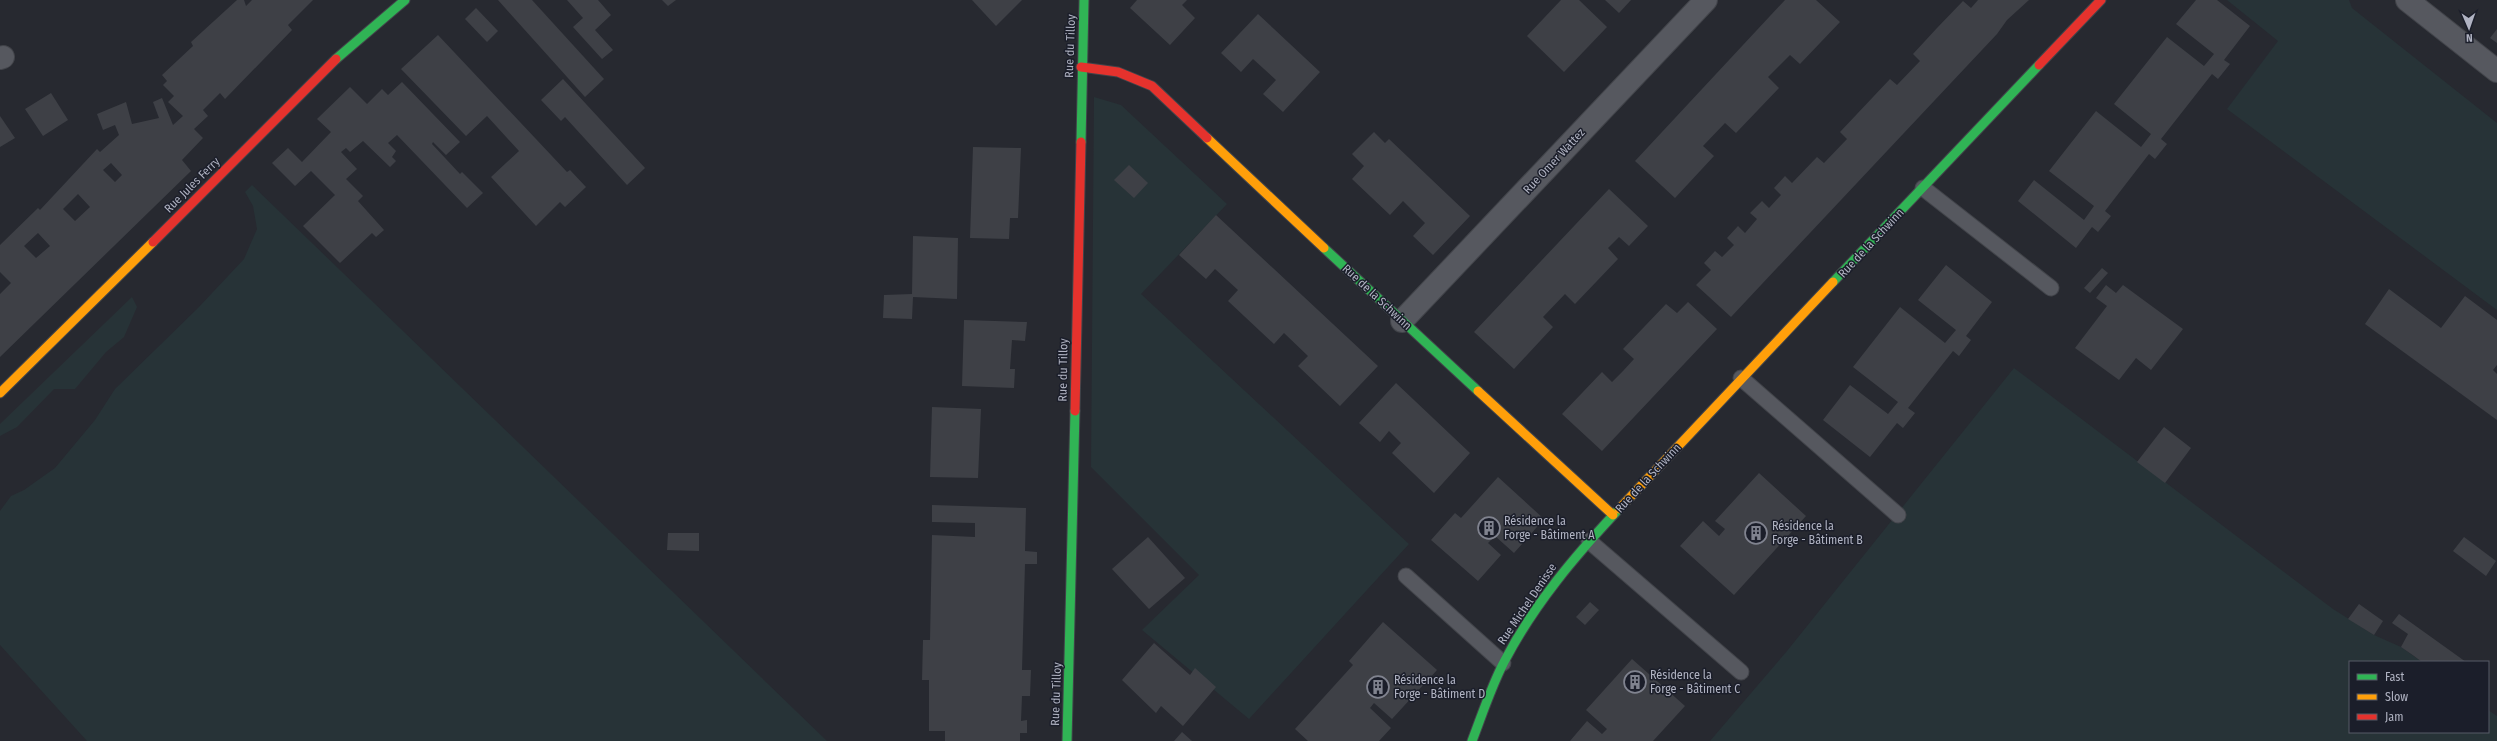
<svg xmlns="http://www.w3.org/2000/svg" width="2497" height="741" viewBox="0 0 2497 741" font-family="'Fira Sans Condensed',sans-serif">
	<rect width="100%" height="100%" fill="#272930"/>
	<g fill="#273337">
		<path d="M 2227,0 L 2349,0 L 2352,8 L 2497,123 L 2497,310 L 2227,109 L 2278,41 Z"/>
		<path d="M 1094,97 L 1121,105 L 1227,204 L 1141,294 L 1409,544 L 1249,719 L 1142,630 L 1199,575 L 1091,467 Z"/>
		<path d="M 252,185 L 827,741 L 87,741 L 0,645 L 0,511 L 11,496 L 24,490 L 55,468 L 95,420 L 115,389 L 198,308 L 244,259 L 257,229 L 253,206 L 245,192 Z"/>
		<path d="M 132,297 L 137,307 L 124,337 L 106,352 L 75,389 L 54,389 L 17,427 L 0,436 L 0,424 Z"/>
		<path d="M 2014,368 L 2333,609 L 2374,635 L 2401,647 L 2422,662 L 2350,662 L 2350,732 L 2488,732 L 2488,710 L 2497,716 L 2497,741 L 1710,741 L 1787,651 Z"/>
	</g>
	<g fill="#3e4046" fill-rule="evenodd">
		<path d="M 237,0 L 244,0 L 246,6 L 252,0 L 313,0 L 288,25 L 292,30 L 225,99 L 220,93 L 203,110 L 208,116 L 194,129 L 203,138 L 182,160 L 191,171 L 0,357 L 0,294 L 11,283 L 0,272 L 0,245 L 38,208 L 40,210 L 97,149 L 100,152 L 119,135 L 115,125 L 103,130 L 97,114 L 126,102 L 132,124 L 159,118 L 153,102 L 162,98 L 173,125 L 183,116 L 168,102 L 174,96 L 163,85 L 167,81 L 162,75 L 193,46 L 191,42 ZM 111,163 L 122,175 L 115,182 L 103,170 ZM 78,194 L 90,207 L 75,221 L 63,209 ZM 38,233 L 50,246 L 36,258 L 24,246 Z"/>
		<path d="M 498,0 L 532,0 L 604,79 L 585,97 Z"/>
		<path d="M 567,0 L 598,0 L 611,15 L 595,30 L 613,50 L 602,59 L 573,27 L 583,18 Z"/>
		<path d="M 662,0 L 676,0 L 668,6 Z"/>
		<path d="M 972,0 L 1022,0 L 996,26 Z"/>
		<path d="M 1137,0 L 1187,0 L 1182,5 L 1195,18 L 1170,45 L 1130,8 Z"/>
		<path d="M 1561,0 L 1579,0 L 1607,27 L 1564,72 L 1527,36 Z"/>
		<path d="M 1605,0 L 1631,0 L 1619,13 Z"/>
		<path d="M 1785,0 L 1816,0 L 1840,22 L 1800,64 L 1790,55 L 1768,77 L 1779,88 L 1736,133 L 1725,123 L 1703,146 L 1714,156 L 1675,198 L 1635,161 Z"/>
		<path d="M 1978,0 L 2029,0 L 2007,20 L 1997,34 L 1731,317 L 1696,285 L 1711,270 L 1704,263 L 1715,251 L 1722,257 L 1734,245 L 1727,238 L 1738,226 L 1745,233 L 1757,219 L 1750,213 L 1762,201 L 1769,208 L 1781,195 L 1774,188 L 1785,176 L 1792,183 L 1817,157 L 1824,163 L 1847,139 L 1840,132 L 1890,79 L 1897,85 L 1920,61 L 1913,54 L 1937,28 L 1963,1 L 1971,8 Z"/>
		<path d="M 2196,0 L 2217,0 L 2250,26 L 2224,60 L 2230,64 L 2218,79 L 2212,74 L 2161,139 L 2167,144 L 2155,159 L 2149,154 L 2105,211 L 2111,216 L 2098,232 L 2092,227 L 2076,248 L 2018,201 L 2034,180 L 2084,220 L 2094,206 L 2049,171 L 2096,111 L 2141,147 L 2151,134 L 2114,104 L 2167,37 L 2204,66 L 2214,54 L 2176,24 Z"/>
		<path d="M 476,8 L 498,31 L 487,42 L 465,19 Z"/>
		<path d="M 1258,14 L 1320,72 L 1283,112 L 1263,94 L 1276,80 L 1253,59 L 1241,72 L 1221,53 Z"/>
		<path d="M 2497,29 L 2497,43 L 2490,38 Z"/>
		<path d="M 438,35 L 567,172 L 570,170 L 586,187 L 565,207 L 560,202 L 536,226 L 491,177 L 519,151 L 487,116 L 466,136 L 401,69 Z"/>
		<path d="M 563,79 L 645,168 L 627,185 L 565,117 L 561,121 L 541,100 Z"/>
		<path d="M 402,82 L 460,142 L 446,155 L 433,142 L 432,144 L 460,174 L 462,172 L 483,193 L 467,208 L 397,135 L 388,143 L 396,151 L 392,157 L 396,161 L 390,167 L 363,141 L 350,152 L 346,148 L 341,152 L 357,169 L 346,179 L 363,196 L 358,201 L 384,230 L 376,237 L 372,233 L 340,263 L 303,226 L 335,195 L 311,171 L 295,186 L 272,163 L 288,148 L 302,162 L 331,132 L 317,119 L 350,87 L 367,104 L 382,89 L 388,95 Z"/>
		<path d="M 51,93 L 68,120 L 43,136 L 25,109 Z"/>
		<path d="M 0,116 L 15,138 L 0,147 Z"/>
		<path d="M 1374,132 L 1385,143 L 1389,139 L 1470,216 L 1433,255 L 1413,236 L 1425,223 L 1403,201 L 1390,215 L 1352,179 L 1364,166 L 1352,154 Z"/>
		<path d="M 973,147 L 1021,148 L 1018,218 L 1010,218 L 1009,239 L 970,238 Z"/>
		<path d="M 1129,165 L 1148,183 L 1134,198 L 1114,180 Z"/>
		<path d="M 1609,189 L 1648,226 L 1629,246 L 1619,237 L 1608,248 L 1618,259 L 1575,304 L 1565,294 L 1543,317 L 1553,327 L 1514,369 L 1474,332 Z"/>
		<path d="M 1216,215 L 1378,366 L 1340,406 L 1298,366 L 1308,356 L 1284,333 L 1274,344 L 1228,301 L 1238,290 L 1215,269 L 1206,279 L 1179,255 Z"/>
		<path d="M 913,236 L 958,238 L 957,299 L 913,297 L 912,319 L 883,318 L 884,295 L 912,294 Z"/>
		<path d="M 1946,265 L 1992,302 L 1966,336 L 1971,340 L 1959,356 L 1953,351 L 1908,408 L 1915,413 L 1903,428 L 1897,423 L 1870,457 L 1823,420 L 1850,385 L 1888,414 L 1898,402 L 1853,367 L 1900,307 L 1945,343 L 1956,330 L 1918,300 Z"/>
		<path d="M 2102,268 L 2108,273 L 2090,293 L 2084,288 Z"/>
		<path d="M 2106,285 L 2116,293 L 2123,285 L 2183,329 L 2151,370 L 2136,358 L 2119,380 L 2075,348 L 2107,306 L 2096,298 Z"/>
		<path d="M 2389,289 L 2441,328 L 2465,296 L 2497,320 L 2497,365 L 2493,370 L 2497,374 L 2497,420 L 2365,324 Z"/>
		<path d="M 1688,302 L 1717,329 L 1602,451 L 1562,414 L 1602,372 L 1612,382 L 1623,371 L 1634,359 L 1623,349 L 1666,304 L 1677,313 Z"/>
		<path d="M 964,320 L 1027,322 L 1025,341 L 1012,340 L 1010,369 L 1015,369 L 1014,388 L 962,386 Z"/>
		<path d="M 1396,383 L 1470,453 L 1434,493 L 1392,453 L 1401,443 L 1389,431 L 1380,442 L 1359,423 Z"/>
		<path d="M 932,407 L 981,409 L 978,478 L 930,477 Z"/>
		<path d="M 2164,427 L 2191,448 L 2165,483 L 2137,462 Z"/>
		<path d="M 1759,473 L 1806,516 L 1734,595 L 1680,546 L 1703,521 L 1719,536 L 1725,529 L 1715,521 Z"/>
		<path d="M 1498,477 L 1544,519 L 1514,553 L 1495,536 L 1488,543 L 1501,555 L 1478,581 L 1431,540 L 1455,513 L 1461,518 Z"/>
		<path d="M 932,505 L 1026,508 L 1025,551 L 1037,552 L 1037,564 L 1025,564 L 1022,670 L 1031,670 L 1030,696 L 1022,696 L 1021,721 L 1027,720 L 1027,733 L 1020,733 L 1020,741 L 945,741 L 945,731 L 929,731 L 929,680 L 922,680 L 923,640 L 930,640 L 932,535 L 975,537 L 975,523 L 932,522 Z"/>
		<path d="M 668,533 L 699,533 L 699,551 L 667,550 Z"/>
		<path d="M 1148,537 L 1185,578 L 1149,609 L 1112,569 Z"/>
		<path d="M 2464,537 L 2496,561 L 2486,576 L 2453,551 Z"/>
		<path d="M 1590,602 L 1599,610 L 1585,625 L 1576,617 Z"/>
		<path d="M 2359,604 L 2383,621 L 2374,635 L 2348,619 Z"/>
		<path d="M 2399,614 L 2466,662 L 2422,662 L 2414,656 L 2401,647 L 2408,634 L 2392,623 Z"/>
		<path d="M 1383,622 L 1437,670 L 1392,719 L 1374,703 L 1370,708 L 1391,728 L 1379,741 L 1308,741 L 1295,729 L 1353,665 L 1349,661 Z"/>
		<path d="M 1154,643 L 1190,675 L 1195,668 L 1216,687 L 1183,726 L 1161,706 L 1156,713 L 1122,680 Z"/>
		<path d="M 1632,659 L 1685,706 L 1653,741 L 1570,741 L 1587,721 L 1602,734 L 1607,729 L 1586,710 Z"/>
		<path d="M 1182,732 L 1192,741 L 1174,741 Z"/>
	</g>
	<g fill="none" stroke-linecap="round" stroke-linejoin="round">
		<g stroke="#42444a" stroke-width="17">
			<g id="lane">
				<path d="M 1923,188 L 2051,288"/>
				<path d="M 1741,378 L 1898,515"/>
				<path d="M 1589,541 L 1741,672"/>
				<path d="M 1406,576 L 1503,663"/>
			</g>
		</g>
		<g stroke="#42444a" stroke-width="24">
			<g id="street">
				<path d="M 2407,0 L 2497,71"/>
				<path d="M 0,58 L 3,57"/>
				<path d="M 1402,321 L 1706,0"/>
			</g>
		</g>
		<g stroke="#42444a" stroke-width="11">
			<g id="fast">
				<path d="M 336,59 L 405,0"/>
				<path d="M 1081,142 L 1084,0"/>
				<path d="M 1324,248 L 1478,391"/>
				<path d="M 1833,282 L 2039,65"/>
				<path d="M 1067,741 L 1075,411"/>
				<path d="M 1472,741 C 1482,715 1491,687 1504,662 C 1534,604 1575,556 1619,509"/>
			</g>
		</g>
		<g stroke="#42444a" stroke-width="11">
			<g id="slow">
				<path d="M 1207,138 L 1324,248"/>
				<path d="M 1478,391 L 1613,515"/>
				<path d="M 0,393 L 153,242"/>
				<path d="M 1619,509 L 1833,282"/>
			</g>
		</g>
		<g stroke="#42444a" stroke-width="11">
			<g id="jam">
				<path d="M 2039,65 L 2101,0"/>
				<path d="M 1081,67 L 1118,72 L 1152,86 L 1207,138"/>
				<path d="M 153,242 L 336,59"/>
				<path d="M 1075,411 L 1081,142"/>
			</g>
		</g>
		<use href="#lane" stroke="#56585f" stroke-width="15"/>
		<use href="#street" stroke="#56585f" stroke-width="22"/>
		<use href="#fast" stroke="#30b455" stroke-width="9"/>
		<use href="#slow" stroke="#ff9f0a" stroke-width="9"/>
		<use href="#jam" stroke="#e5322d" stroke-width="9"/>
	</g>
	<defs>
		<g id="building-ring" transform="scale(1.15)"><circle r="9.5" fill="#1b1e2a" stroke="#80838f" stroke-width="1.5"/><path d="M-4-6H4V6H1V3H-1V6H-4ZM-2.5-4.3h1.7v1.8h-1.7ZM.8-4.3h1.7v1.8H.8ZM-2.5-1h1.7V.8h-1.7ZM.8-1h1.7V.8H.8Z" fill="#80838f"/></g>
	</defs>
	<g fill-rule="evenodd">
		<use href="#building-ring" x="1489" y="528"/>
		<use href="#building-ring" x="1756" y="533"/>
		<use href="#building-ring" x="1635" y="682"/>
		<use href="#building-ring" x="1378" y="687"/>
	</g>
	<g text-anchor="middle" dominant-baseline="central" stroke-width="3" stroke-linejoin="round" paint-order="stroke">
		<g font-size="12" fill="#b0b3c2" stroke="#1b1e2a">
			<text transform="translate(1070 46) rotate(-88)">Rue du Tilloy</text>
			<text transform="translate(1554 161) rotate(-47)">Rue Omer Wattez</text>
			<text transform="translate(192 185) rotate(-45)">Rue Jules Ferry</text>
			<text transform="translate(1871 243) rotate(-47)">Rue de la Schwinn</text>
			<text transform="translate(1377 297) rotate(43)">Rue de la Schwinn</text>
			<text transform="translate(1063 370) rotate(-89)">Rue du Tilloy</text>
			<text transform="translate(1648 478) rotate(-47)">Rue de la Schwinn</text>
			<text transform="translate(1527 604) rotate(-56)">Rue Michel Denisse</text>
			<text transform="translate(1056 694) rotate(-88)">Rue du Tilloy</text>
		</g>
		<g font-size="12" fill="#b0b3c2" stroke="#1b1e2a" text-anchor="start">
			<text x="1504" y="521">Résidence la<tspan x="1504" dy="14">Forge - Bâtiment A</tspan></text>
			<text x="1772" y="526">Résidence la<tspan x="1772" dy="14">Forge - Bâtiment B</tspan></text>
			<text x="1650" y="675">Résidence la<tspan x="1650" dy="14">Forge - Bâtiment C</tspan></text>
			<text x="1394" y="680">Résidence la<tspan x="1394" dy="14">Forge - Bâtiment D</tspan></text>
		</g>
	</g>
	<rect x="2349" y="661" width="140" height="72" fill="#1b1e2a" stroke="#575a67"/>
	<rect x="2357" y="674" width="20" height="6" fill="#30b455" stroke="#575a67"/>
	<text x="2385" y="681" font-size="12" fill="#b0b3c2">Fast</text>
	<rect x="2357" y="694" width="20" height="6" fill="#ff9f0a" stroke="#575a67"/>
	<text x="2385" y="701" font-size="12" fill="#b0b3c2">Slow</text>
	<rect x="2357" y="714" width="20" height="6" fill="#e5322d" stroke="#575a67"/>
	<text x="2385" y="721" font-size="12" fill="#b0b3c2">Jam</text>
	<g transform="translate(2469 28) rotate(178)" stroke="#1b1e2a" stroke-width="3" paint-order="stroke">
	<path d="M0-3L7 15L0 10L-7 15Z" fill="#b0b3c2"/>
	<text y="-6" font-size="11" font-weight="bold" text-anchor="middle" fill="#b0b3c2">N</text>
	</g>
</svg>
